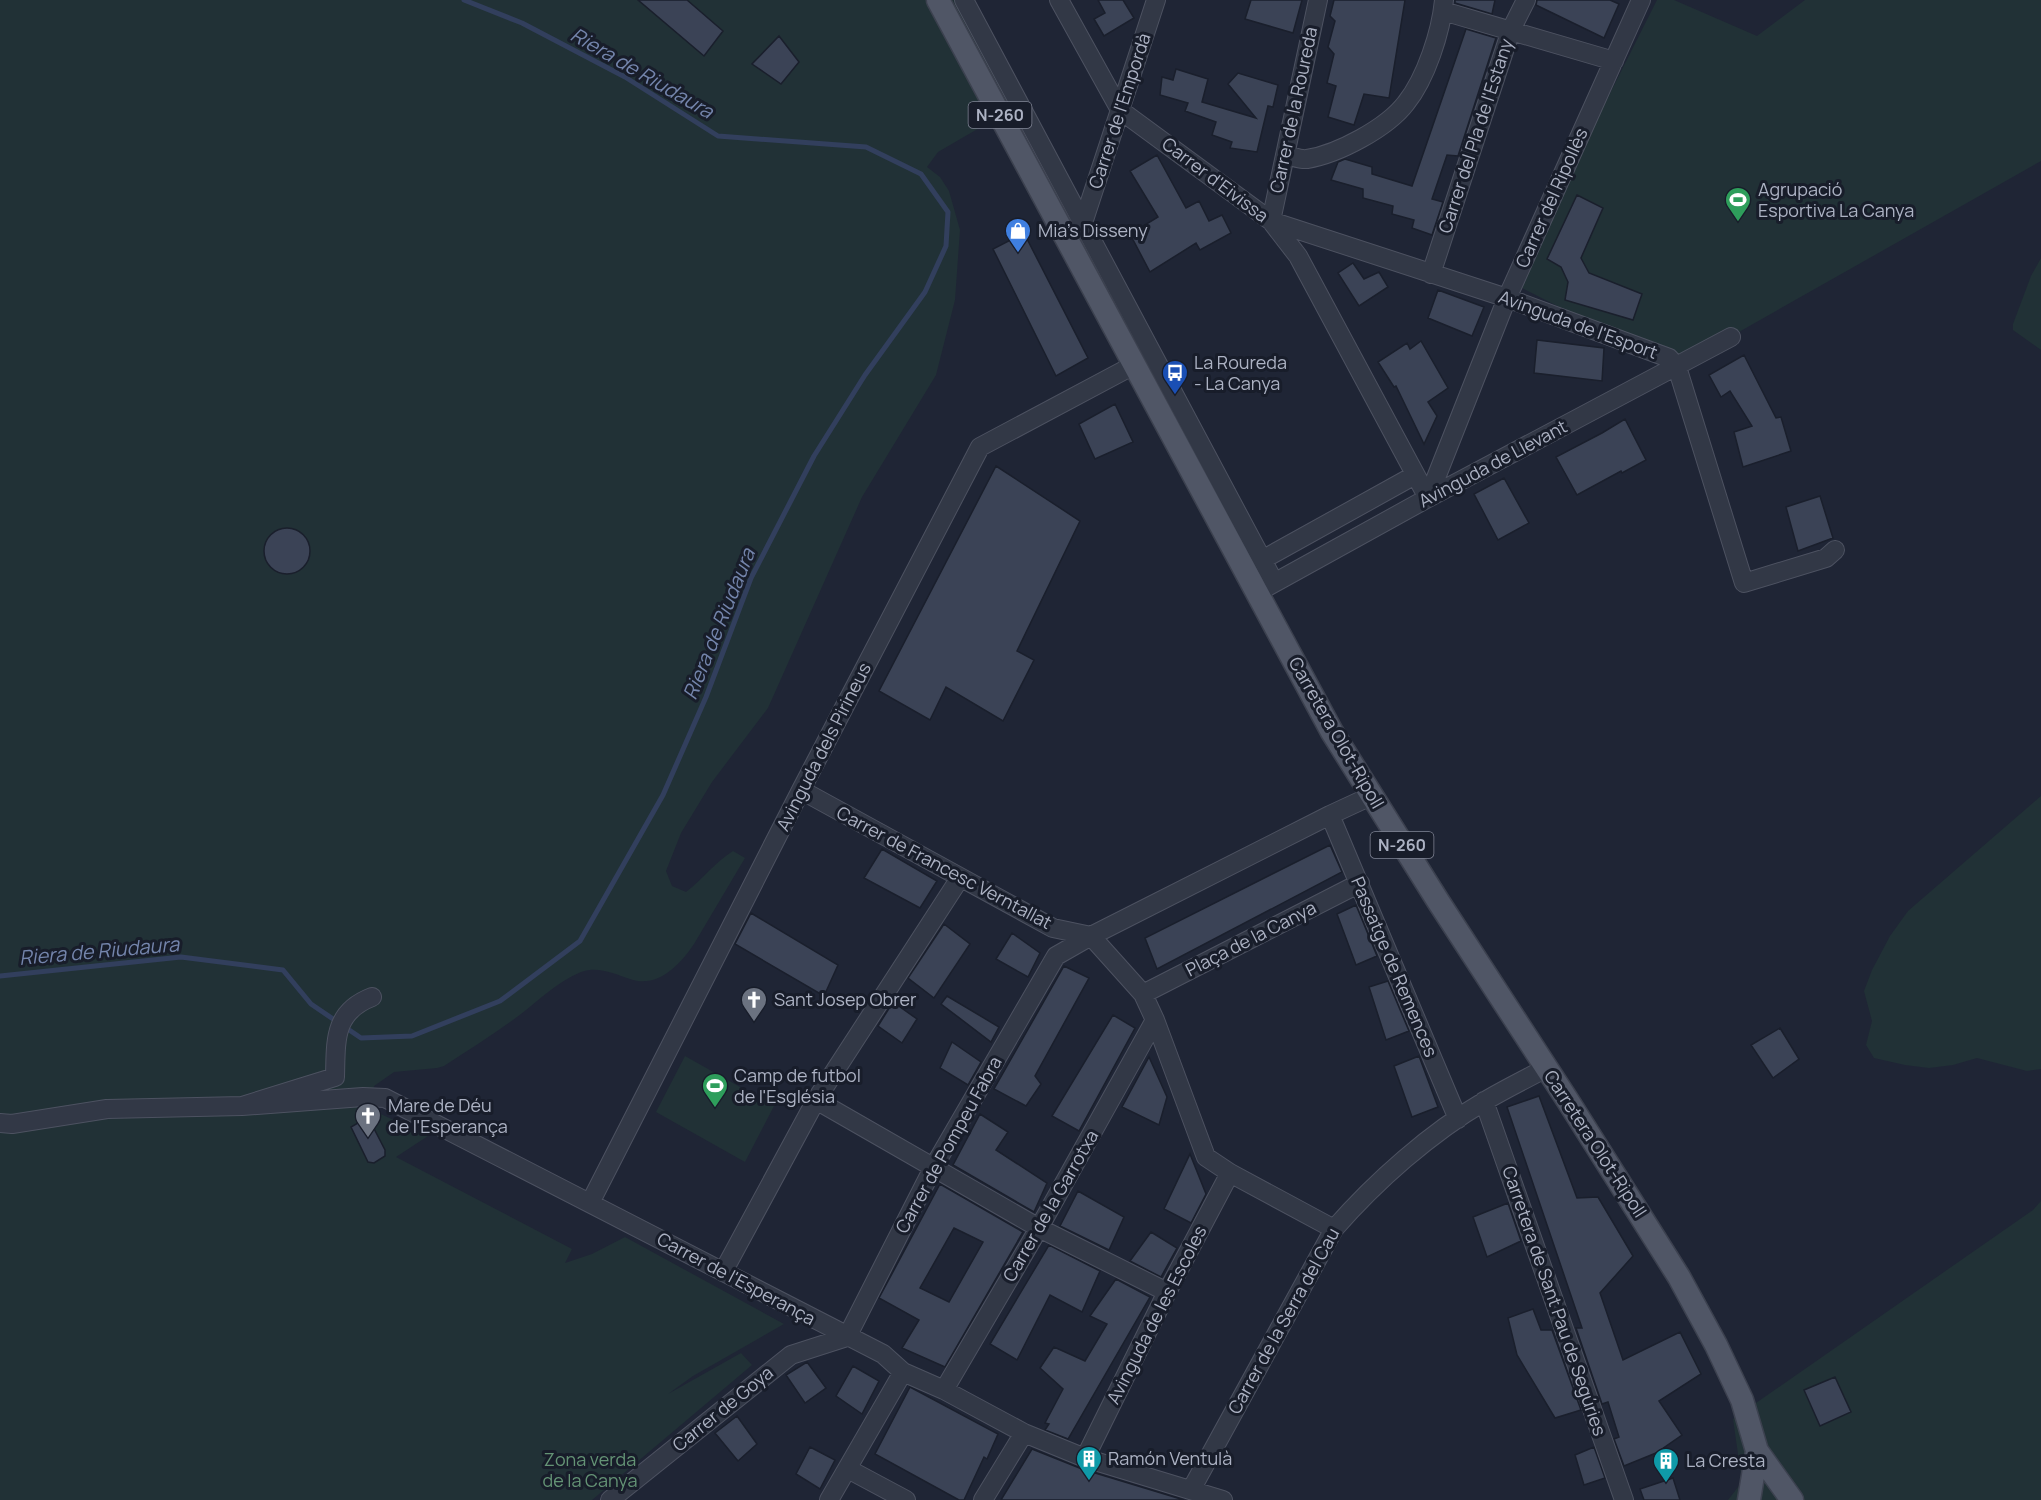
<svg xmlns="http://www.w3.org/2000/svg" width="2041" height="1500" viewBox="0 0 2041 1500" font-family="Manrope,sans-serif">
<style>
.green{fill:#213136}
.lines{fill:none;stroke-linecap:round;stroke-linejoin:round}
.stream{stroke:#323f5d;stroke-width:5}
.building{fill:#3b4356;stroke:#1a1f2c;stroke-width:1.5;fill-rule:evenodd}
.minor-casing{stroke:#4d5261;stroke-width:20}
.major-casing{stroke:#3c414f;stroke-width:25}
.minor{stroke:#323846;stroke-width:18}
.major{stroke:#505666;stroke-width:22}
.labels{text-anchor:middle;stroke-width:6;stroke-linejoin:round;paint-order:stroke}
.shield{fill:#181d2a;stroke:#808595;stroke-width:1.5}
.shield-label{font-size:16px;font-weight:bold;fill:#acb2c3}
.street-label{font-size:18px;fill:#acb2c3;stroke:#181d2a}
.poi-label{font-size:18px;fill:#acb2c3;stroke:#181d2a;text-anchor:start}
.park-label{font-size:18px;fill:#649375;stroke:#181d2a}
.water-label{font-size:20px;font-style:italic;fill:#7485ac;stroke:#181d2a}
</style>
<rect width="100%" height="100%" fill="#1f2535"/>
<path class="green" d="M0 0H955L1012 106 993 120 938 152 927 167 940 177 949 191 960 230 955 300 936 375 862 497 768 708 712 782 681 833 666 871 672 886 686 892C703 879 715 862 733 851L745 858 694 944C680 965 657 989 630 979 614 974 599 966 581 972 558 981 537 1002 517 1017 494 1034 469 1050 444 1066L437 1068 394 1072 374 1086 370 1109 428 1136 396 1157 572 1249 565 1263 592 1254 625 1237 784 1324 693 1376 668 1394 741 1353 752 1365 592 1500H0Z
M1657 0H1674L1757 36 1805 0H2041V161L1677 367 1514 284Z
M2041 258V350L2013 330V324L2031 276Z
M2041 796V1069L2027 1071 1977 1058 1953 1065 1929 1068 1905 1065 1874 1058 1866 1045 1872 1021 1864 991 1872 970 1890 936 1908 911Z
M685 1056 774 1106 745 1162 656 1112Z
M2041 1201V1500H1728L1742 1482 1733 1419 2033 1210Z"/>
<g class="lines">
<path class="stream" d="M0 976 181 957 283 970 311 1004 361 1038 412 1036 500 1001 580 941 663 795 706 697 751 578 814 456 865 375 925 292 946 246 948 212 921 174 866 147 718 136 625 77 522 23 464 0"/>
</g>
<path class="building" d="M638 0H687L723 31 704 56Z
M1098 0H1123L1134 18 1104 36 1094 19 1105 13Z
M1251 0H1302L1293 33 1245 19Z
M1334 0H1405L1389 98 1364 94 1354 125 1328 117 1336 86 1327 83 1334 54 1328 47 1335 21 1330 16Z
M1455 0H1495L1492 14 1455 3Z
M1537 0H1610L1619 4 1604 38 1536 5Z
M1466 29 1496 38 1458 156 1447 155 1432 199 1443 202 1432 235 1412 228 1414 220 1392 214 1393 206 1363 198V189L1331 180 1338 162 1345 159 1372 167V174L1412 186Z
M779 36 799 62 781 84 752 64Z
M1176 69 1208 79 1202 102 1256 118 1228 84 1238 73 1278 85 1273 107 1268 106 1257 152 1230 148 1232 142 1212 135 1216 122 1185 111 1188 103 1160 95 1162 77 1173 80Z
M1157 155 1186 208 1199 201 1209 221 1222 215 1231 233 1200 250 1196 243 1150 272 1130 234 1158 217 1130 171Z
M1577 195 1603 208 1581 258 1589 273 1642 294 1633 320 1565 300 1568 282 1561 267 1547 259Z
M1024 233 1088 358 1056 376 993 249Z
M1353 263 1364 279 1379 272 1388 287 1359 306 1338 273Z
M1438 290 1484 307 1472 336 1428 318Z
M1537 340 1604 348 1602 381 1534 373Z
M1421 341 1448 388 1428 402 1437 416 1424 444 1396 386 1394 387 1378 362 1407 343 1410 349Z
M1744 355 1776 418 1781 417 1791 451 1743 467 1734 432 1752 426 1730 391 1721 397 1709 375Z
M1115 404 1133 442 1095 459 1079 424Z
M1625 419 1646 460 1622 473 1621 471 1577 495 1556 457 1602 433Z
M996 466 1080 521 1017 651 1034 660 1003 721 946 687 930 720 879 691Z
M1504 478 1529 523 1498 540 1474 494Z
M1820 496 1833 538 1798 551 1786 507Z
M264 551a23 23 0 1 1 46 0a23 23 0 1 1-46 0Z
M1330 845 1342 872 1157 969 1145 938Z
M882 849 937 881 920 908 864 878Z
M1356 905 1377 956 1356 965 1337 914Z
M751 913 838 965 824 996 735 944Z
M944 924 970 944 934 998 908 978Z
M1012 933 1040 953 1028 977 996 959Z
M1064 966 1089 978 1035 1076 1041 1084 1026 1106 994 1089Z
M1388 981 1409 1031 1386 1040 1369 987Z
M947 996 999 1027 991 1042 941 1004Z
M893 1002 917 1019 902 1043 878 1026Z
M1113 1015 1135 1028 1079 1131 1052 1116Z
M1780 1028 1799 1059 1773 1078 1751 1045Z
M952 1042 981 1062 968 1085 940 1068Z
M1419 1056 1438 1107 1412 1117 1394 1066Z
M1149 1057 1167 1097 1159 1125 1122 1107Z
M1539 1096 1577 1198 1598 1197 1633 1256 1600 1293 1623 1360 1680 1332 1701 1374 1659 1401 1682 1435 1656 1453 1624 1466 1614 1439 1619 1437 1608 1402 1602 1404 1576 1328H1582L1507 1107Z
M980 1114 1008 1132 996 1150 1047 1183 1034 1212 953 1165Z
M368 1117 385 1150V1156L374 1163 368 1162 351 1127Z
M1190 1154 1206 1194 1191 1223 1164 1209Z
M940 1184 1023 1232 945 1367 902 1348 919 1320 879 1298ZM954 1228 983 1242 949 1302 920 1288Z
M1078 1191 1124 1217 1109 1250 1060 1226Z
M1508 1203 1521 1241 1487 1257 1473 1217Z
M1151 1232 1177 1248 1161 1277 1130 1261Z
M1049 1245 1100 1271 1082 1312 1050 1295 1017 1360 990 1344Z
M1116 1279 1150 1297 1068 1439 1045 1430 1049 1424 1045 1423 1063 1389 1040 1368 1054 1347 1085 1361 1107 1324 1090 1316Z
M1533 1309 1541 1330H1552L1581 1410 1555 1418 1517 1355 1508 1318Z
M807 1362 826 1388 805 1403 786 1375Z
M853 1366 879 1381 862 1414 836 1396Z
M1835 1377 1851 1412 1820 1426 1804 1390Z
M910 1387 998 1434 987 1459 984 1457 964 1500H959L875 1454Z
M737 1416 757 1444 738 1461 715 1433Z
M810 1447 835 1460 820 1489 796 1474Z
M1594 1447 1605 1478 1584 1485 1575 1455Z
M1032 1449 1082 1469 1184 1500H1001Z
M1673 1478 1680 1500H1644L1640 1489Z"/>
<g class="lines">
<defs>
<path id="minor" d="M964 0 1274 582
M1059 0 1120 110 1271 221 1298 256 1428 498
M1318 0 1271 221 1507 298 1669 358 1677 367 1744 583 1826 558 1835 550
M1443 11 1614 61
M1285 155C1292 156 1300 160 1307 159 1338 154 1387 128 1406 103 1426 78 1441 32 1444 0
M1083 223 1156 0
M1431 274 1511 30 1526 0
M1428 498 1507 298 1641 0
M1262 560 1415 475
M1265 588 1428 498 1731 337
M801 790 1053 928 1091 936 1143 994 1155 1020 1206 1157 1230 1173 1334 1229
M1330 815 1458 1119
M1143 994 1360 883
M816 1100 1039 1228 1167 1292
M1484 1101 1624 1500
M242 1106 363 1097 385 1098 883 1354 903 1372 944 1390 1024 1433 1085 1458 1223 1500
M0 1123 12 1124 107 1109 242 1106 335 1077C336 1041 333 1012 372 997
M590 1203 801 790 980 447 1134 365
M723 1272 816 1100 960 878
M847 1337 933 1168 1056 956 1091 936 1330 815 1371 796
M944 1390 1039 1228 1155 1020
M1085 1458 1167 1292 1230 1173
M848 1469 906 1500
M1191 1490 1334 1229C1376 1181 1430 1133 1485 1101 1505 1089 1526 1079 1546 1068
M610 1500 791 1355 847 1337
M829 1500 903 1372
M983 1500 1024 1433"/>
<path id="major" d="M938 0 1332 732 1438 901 1568 1101 1679 1277 1716 1345 1742 1400 1757 1451 1792 1500
M1749 1500 1757 1451"/>
</defs>
<use href="#minor" class="minor-casing"/>
<use href="#major" class="major-casing"/>
<use href="#minor" class="minor"/>
<use href="#major" class="major"/>
</g>
<defs>
<symbol id="stadium-pin" viewBox="-11 -11 22 30"><path d="M0 17L-7.5 6A9.5 9.5 0 1 1 7.5 6Z" fill="#2e9e5b" stroke="#181d2a"/><path d="M0-5a6.5 5 0 1 0 0 10a6.5 5 0 1 0 0-10ZM-3.5-1.8h7v3.6h-7Z" fill="#fff"/></symbol>
<symbol id="shop-pin" viewBox="-11 -11 22 30"><path d="M0 17L-7.5 6A9.5 9.5 0 1 1 7.5 6Z" fill="#3f7fe0" stroke="#181d2a"/><path d="M-5-2.5h2.3a2.7 3.5 0 0 1 5.4 0H5L5.5 6h-11ZM-1.5-2.5h3a1.5 2.3 0 0 0-3 0Z" fill="#fff"/></symbol>
<symbol id="bus-pin" viewBox="-11 -11 22 30"><path d="M0 17L-7.5 6A9.5 9.5 0 1 1 7.5 6Z" fill="#1a4fb4" stroke="#181d2a"/><path d="M-5-6H5V4H4V6H2V4H-2V6H-4V4H-5ZM-3.5-4V0h7V-4ZM-3.5 1.2v1.5H-2V1.2ZM2 1.2v1.5H3.5V1.2Z" fill="#fff"/></symbol>
<symbol id="church-pin" viewBox="-11 -11 22 30"><path d="M0 17L-7.5 6A9.5 9.5 0 1 1 7.5 6Z" fill="#6b7280" stroke="#181d2a"/><path d="M-1.2-6h2.4v3.5h3.3v2.4h-3.3V6h-2.4V-.1h-3.3v-2.4h3.3Z" fill="#fff"/></symbol>
<symbol id="building-pin" viewBox="-11 -11 22 30"><path d="M0 17L-7.5 6A9.5 9.5 0 1 1 7.5 6Z" fill="#0f9aa8" stroke="#181d2a"/><path d="M-4-6H4V6H1V3H-1V6H-4ZM-2.5-4.3h1.7v1.8h-1.7ZM.8-4.3h1.7v1.8H.8ZM-2.5-1h1.7V.8h-1.7ZM.8-1h1.7V.8H.8Z" fill="#fff"/></symbol>
</defs>
<g fill-rule="evenodd">
<use href="#stadium-pin" x="1723" y="185" width="30" height="40"/>
<use href="#shop-pin" x="1003" y="216" width="30" height="40"/>
<use href="#bus-pin" x="1160" y="358" width="30" height="40"/>
<use href="#church-pin" x="739" y="985" width="30" height="40"/>
<use href="#stadium-pin" x="700" y="1071" width="30" height="40"/>
<use href="#church-pin" x="353" y="1101" width="30" height="40"/>
<use href="#building-pin" x="1074" y="1444" width="30" height="40"/>
<use href="#building-pin" x="1651" y="1446" width="30" height="40"/>
</g>
<g class="labels">
<g class="shield">
<rect x="968.5" y="102" width="63" height="26" rx="4.5"/>
<rect x="1370.5" y="832" width="63" height="26" rx="4.5"/>
</g>
<g class="shield-label">
<text x="1000" y="121">N-260</text>
<text x="1402" y="851">N-260</text>
</g>
<g class="street-label">
<text transform="translate(1294 110) rotate(-78)" y="6">Carrer de la Roureda</text>
<text transform="translate(1120 111) rotate(-72)" y="6">Carrer de l'Empordà</text>
<text transform="translate(1476 136) rotate(-72)" y="6">Carrer del Pla de l'Estany</text>
<text transform="translate(1215 180) rotate(37)" y="6">Carrer d'Eivissa</text>
<text transform="translate(1552 198) rotate(-66)" y="6">Carrer del Ripollès</text>
<text transform="translate(1578 325) rotate(20)" y="6">Avinguda de l'Esport</text>
<text transform="translate(1493 464) rotate(-28)" y="6">Avinguda de Llevant</text>
<text transform="translate(1336 733) rotate(60)" y="6">Carretera Olot-Ripoll</text>
<text transform="translate(824 747) rotate(-63)" y="6">Avinguda dels Pirineus</text>
<text transform="translate(944 868) rotate(28)" y="6">Carrer de Francesc Verntallat</text>
<text transform="translate(1251 939) rotate(-27)" y="6">Plaça de la Canya</text>
<text transform="translate(1394 967) rotate(67)" y="6">Passatge de Remences</text>
<text transform="translate(1595 1144) rotate(57)" y="6">Carretera Olot-Ripoll</text>
<text transform="translate(949 1145) rotate(-61)" y="6">Carrer de Pompeu Fabra</text>
<text transform="translate(1051 1206) rotate(-60)" y="6">Carrer de la Garrotxa</text>
<text transform="translate(736 1279) rotate(28)" y="6">Carrer de l'Esperança</text>
<text transform="translate(1554 1301) rotate(71)" y="6">Carretera de Sant Pau de Segúries</text>
<text transform="translate(1157 1315) rotate(-63)" y="6">Avinguda de les Escoles</text>
<text transform="translate(1284 1321) rotate(-61)" y="6">Carrer de la Serra del Cau</text>
<text transform="translate(723 1409) rotate(-39)" y="6">Carrer de Goya</text>
</g>
<g class="poi-label">
<text x="1758" y="196">Agrupació<tspan x="1758" dy="21">Esportiva La Canya</tspan></text>
<text x="1038" y="237">Mia's Disseny</text>
<text x="1194" y="369">La Roureda<tspan x="1194" dy="21">- La Canya</tspan></text>
<text x="774" y="1006">Sant Josep Obrer</text>
<text x="734" y="1082">Camp de futbol<tspan x="734" dy="21">de l'Església</tspan></text>
<text x="388" y="1112">Mare de Déu<tspan x="388" dy="21">de l'Esperança</tspan></text>
<text x="1108" y="1465">Ramón Ventulà</text>
<text x="1686" y="1467">La Cresta</text>
</g>
<g class="park-label">
<text x="590" y="1466">Zona verda<tspan x="590" dy="21">de la Canya</tspan></text>
</g>
<g class="water-label">
<text transform="translate(642 73) rotate(30)" y="7">Riera de Riudaura</text>
<text transform="translate(719 624) rotate(-68)" y="7">Riera de Riudaura</text>
<text transform="translate(99 951) rotate(-5)" y="7">Riera de Riudaura</text>
</g>
</g>
</svg>
